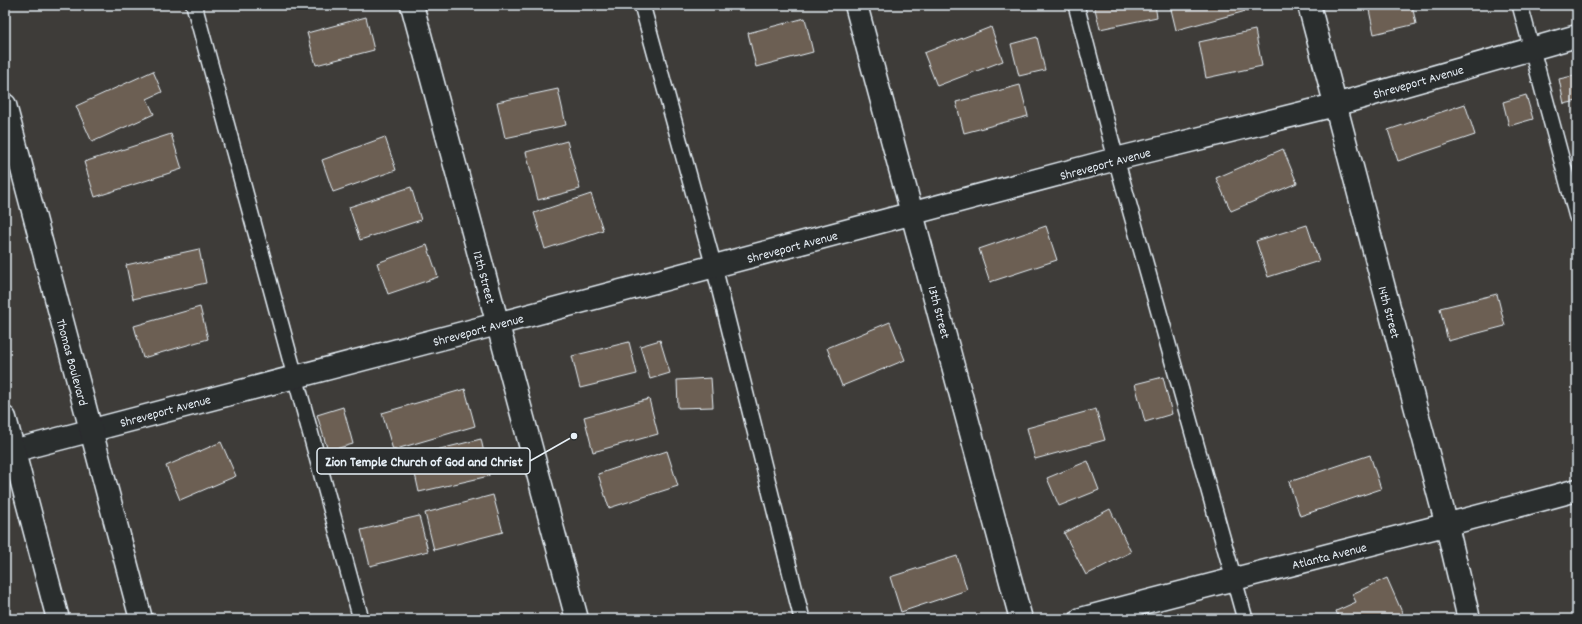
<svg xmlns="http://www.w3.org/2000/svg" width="1582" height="624" viewBox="0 0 1582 624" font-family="Dekko,sans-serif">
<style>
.building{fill:#6c5f52;stroke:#e8f1f8}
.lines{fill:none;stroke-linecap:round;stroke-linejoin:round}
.service-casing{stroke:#e8f1f8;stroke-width:18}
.minor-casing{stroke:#e8f1f8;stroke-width:25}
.secondary-casing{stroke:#e8f1f8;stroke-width:25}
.service{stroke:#2a2d2e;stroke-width:15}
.minor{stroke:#2a2d2e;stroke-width:22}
.secondary{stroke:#2a2d2e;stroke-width:22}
.labels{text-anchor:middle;stroke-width:3;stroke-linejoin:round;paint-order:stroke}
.street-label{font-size:13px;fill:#e8f1f8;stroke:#2a2d2e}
.leader{fill:none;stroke:#e8f1f8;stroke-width:1.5}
.callout-dot{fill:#e8f1f8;stroke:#2a2d2e;stroke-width:1.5}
.callout{fill:#2a2d2e;stroke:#e8f1f8;stroke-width:1.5}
.callout-label{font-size:14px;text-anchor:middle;font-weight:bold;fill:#e8f1f8}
</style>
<rect width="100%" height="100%" fill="#3e3c39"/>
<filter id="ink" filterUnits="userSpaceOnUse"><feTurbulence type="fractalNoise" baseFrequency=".025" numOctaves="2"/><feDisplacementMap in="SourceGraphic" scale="8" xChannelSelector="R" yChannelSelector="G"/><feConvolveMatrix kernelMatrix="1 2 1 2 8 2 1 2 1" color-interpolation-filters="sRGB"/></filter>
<g filter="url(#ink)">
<path class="building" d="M1094 5H1155L1157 17 1100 29Z
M1170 5H1256L1257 8 1176 30Z
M1368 5H1412L1416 24 1374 34Z
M366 17 374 50 316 65 307 33Z
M805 18 813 52 756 67 748 33Z
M991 27 1003 61 937 86 924 53Z
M1255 30 1262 66 1206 78 1199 42Z
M1037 37 1045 70 1019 76 1011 44Z
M153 71 162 92 147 99 154 114 92 142 76 106Z
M1577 75V101L1564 104 1559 79Z
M1020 85 1028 116 964 133 956 102Z
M558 89 566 125 505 138 497 102Z
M1526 95 1533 119 1509 126 1503 102Z
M1465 104 1475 135 1398 161 1388 130Z
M171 134 182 169 95 197 84 162Z
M385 137 396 170 333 192 322 160Z
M567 141 580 189 538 200 526 152Z
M1283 149 1297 183 1231 211 1216 178Z
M411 187 421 220 360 240 349 207Z
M591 194 603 230 545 249 534 213Z
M1307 225 1319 261 1268 277 1256 241Z
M1046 226 1057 260 990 282 979 249Z
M427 245 438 277 388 294 377 263Z
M199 249 206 283 133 299 126 265Z
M1497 294 1505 326 1448 341 1440 308Z
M200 307 208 339 143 358 134 326Z
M890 322 905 360 842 386 827 348Z
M660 340 670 373 650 379 640 346Z
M629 342 637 374 580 388 572 356Z
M1163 377 1172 414 1145 422 1135 384Z
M711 378 713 407 678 408 677 380Z
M465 389 475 426 393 450 382 413Z
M649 399 658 434 593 452 584 417Z
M343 407 353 444 328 451 317 415Z
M1096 409 1105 440 1035 459 1027 428Z
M481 439 489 476 419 492 411 456Z
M221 442 236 476 180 500 166 466Z
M667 451 678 486 609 508 598 474Z
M1370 455 1381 489 1300 516 1289 482Z
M1088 461 1099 490 1059 506 1047 478Z
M493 495 503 532 434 550 425 513Z
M1110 509 1131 552 1086 575 1064 533Z
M419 516 428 551 370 566 361 530Z
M957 556 967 590 901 612 890 577Z
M1387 578 1405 619H1339L1336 611 1356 602 1352 594Z"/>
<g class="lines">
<defs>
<path id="service" d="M194 5 361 619
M642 5 714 267 802 619
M1076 5 1116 159 1245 619
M1520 5 1577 217"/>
<path id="minor" d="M412 5 577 619
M856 5 1021 619
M1309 5 1447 526 1469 619
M5 453 497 324 1116 159 1335 105 1577 36
M1081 619C1246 575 1412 535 1577 490"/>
<path id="secondary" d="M5 105 141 619
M5 418 58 619"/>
</defs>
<use href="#service" class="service-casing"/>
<use href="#minor" class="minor-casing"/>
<use href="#secondary" class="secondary-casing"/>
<use href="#service" class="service"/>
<use href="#minor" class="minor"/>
<use href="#secondary" class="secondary"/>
</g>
</g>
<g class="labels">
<g class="street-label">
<text transform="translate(1418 81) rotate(-16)" y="5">Shreveport Avenue</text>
<text transform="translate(1105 163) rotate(-15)" y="5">Shreveport Avenue</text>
<text transform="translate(792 246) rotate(-15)" y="5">Shreveport Avenue</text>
<text transform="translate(485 277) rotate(75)" y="5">12th Street</text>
<text transform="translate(940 312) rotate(75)" y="5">13th Street</text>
<text transform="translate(1390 312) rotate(75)" y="5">14th Street</text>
<text transform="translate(478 329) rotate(-15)" y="5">Shreveport Avenue</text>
<text transform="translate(73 362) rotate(75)" y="5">Thomas Boulevard</text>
<text transform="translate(165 410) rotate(-15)" y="5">Shreveport Avenue</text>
<text transform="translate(1329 555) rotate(-14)" y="5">Atlanta Avenue</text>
</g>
</g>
<path class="leader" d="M574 436L530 461"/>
<circle class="callout-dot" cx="574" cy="436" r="4"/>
<rect class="callout" x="317" y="448" width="213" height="26" rx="4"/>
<g class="callout-label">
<text x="424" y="466">Zion Temple Church of God and Christ</text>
</g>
<rect width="1582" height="624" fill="none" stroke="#2a2d2e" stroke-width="20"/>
<rect x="10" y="10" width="1562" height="604" fill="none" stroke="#e8f1f8" stroke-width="1.5" filter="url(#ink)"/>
</svg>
